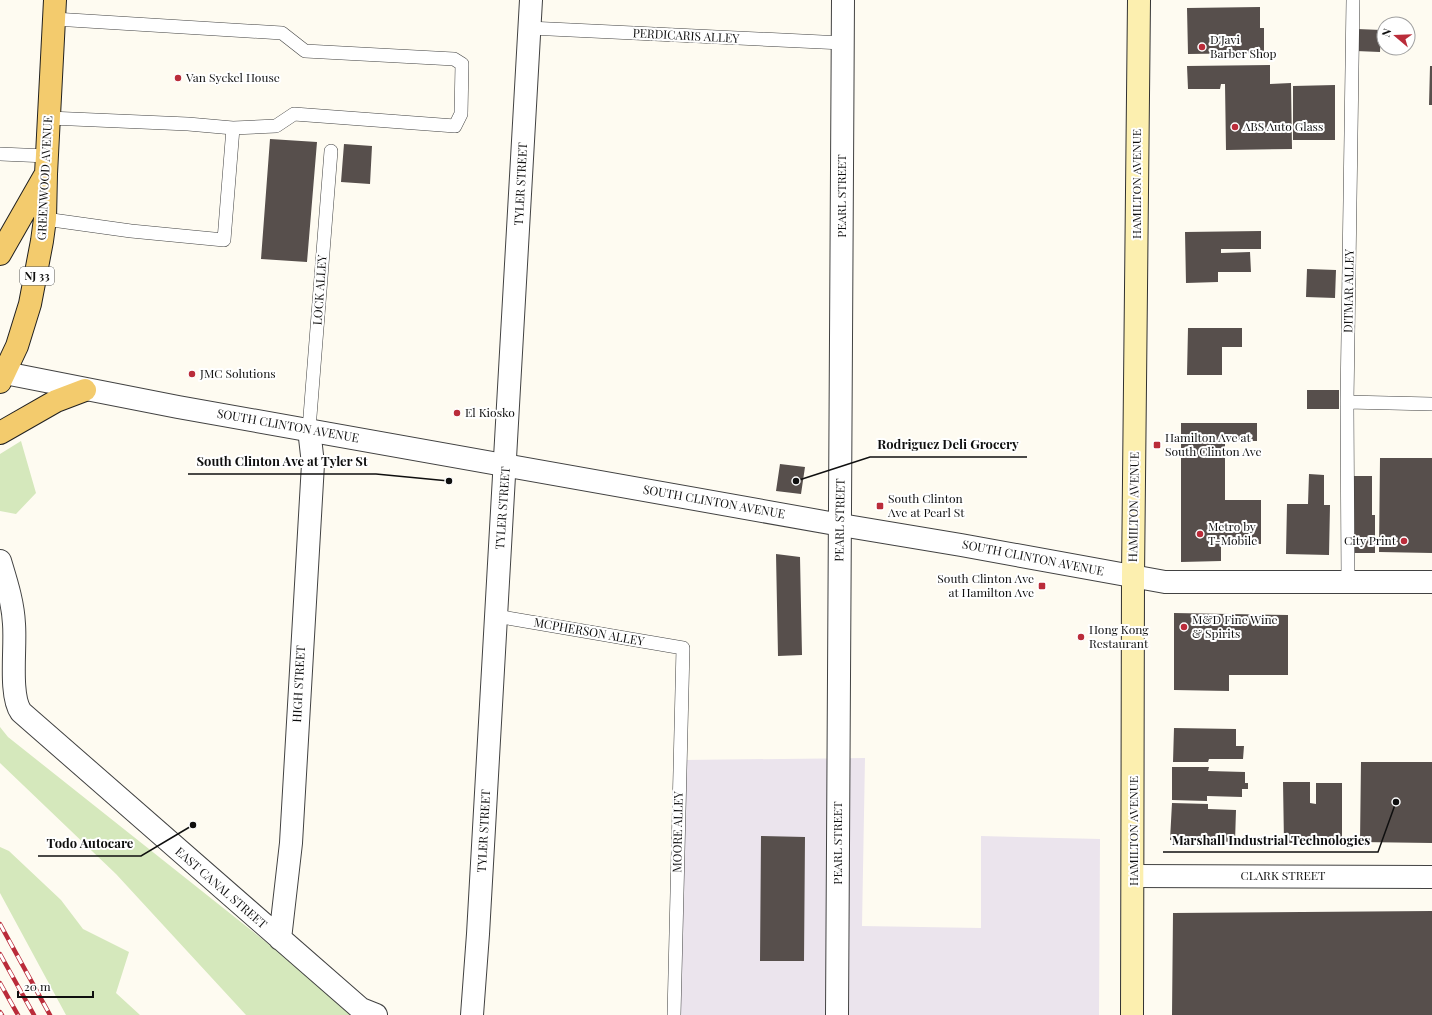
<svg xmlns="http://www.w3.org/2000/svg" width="1432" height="1015" viewBox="0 0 1432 1015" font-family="'Playfair Display',serif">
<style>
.industrial{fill:#ebe4ed}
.green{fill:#d5e8bc}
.building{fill:#574f4c}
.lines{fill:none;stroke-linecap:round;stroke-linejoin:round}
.service-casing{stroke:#424242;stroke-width:14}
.minor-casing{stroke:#424242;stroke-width:24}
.tertiary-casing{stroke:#424242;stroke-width:24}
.secondary-casing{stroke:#313131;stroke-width:24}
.primary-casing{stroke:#202020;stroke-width:24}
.service{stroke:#fff;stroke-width:13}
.minor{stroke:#fff;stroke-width:22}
.tertiary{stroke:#fff;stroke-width:22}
.secondary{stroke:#fcefaf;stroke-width:22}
.primary{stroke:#f3cb6d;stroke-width:22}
.rail-casing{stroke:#ba2c3a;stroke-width:4.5}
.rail{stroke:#fff;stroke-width:3;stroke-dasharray:9;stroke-linecap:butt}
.poi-dot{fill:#ba2c3a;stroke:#fff;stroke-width:1.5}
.labels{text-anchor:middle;stroke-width:4;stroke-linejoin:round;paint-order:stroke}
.shield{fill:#fff;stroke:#575757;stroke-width:1}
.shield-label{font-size:11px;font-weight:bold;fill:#0f0f0f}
.street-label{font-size:12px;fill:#0f0f0f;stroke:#fff}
.poi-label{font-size:12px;fill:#0f0f0f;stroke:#fff;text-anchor:start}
.leader{fill:none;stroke:#0f0f0f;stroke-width:1.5}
.callout-dot{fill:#0f0f0f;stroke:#fff;stroke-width:1.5}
.callout-label{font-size:13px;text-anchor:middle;font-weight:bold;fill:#0f0f0f;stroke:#fff;stroke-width:4;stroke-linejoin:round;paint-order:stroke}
</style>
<rect width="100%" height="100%" fill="#fefbf1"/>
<path class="industrial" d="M865 758 862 926 981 928V836L1100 839 1099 1015H675L684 760Z"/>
<path class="green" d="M21 441 36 493 16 514 0 511V454Z
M0 727 8 737 358 1015H246L116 874 0 763Z
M0 847 9 851 61 900 83 929 129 952 116 993 140 1015H66L0 893Z"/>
<path class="building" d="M1260 7V28H1264V53L1188 54 1187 8Z
M1357 29 1381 30 1380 52 1356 51Z
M1270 65V84L1291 83 1292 149 1226 150 1225 84H1221L1220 89H1188L1187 66Z
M1430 66H1432V105H1429Z
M1335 85V140H1293V86Z
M270 139 317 142 307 262 261 259Z
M344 144 372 146 370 184 341 182Z
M1261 231V249H1221V253L1250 252 1251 272H1218V282L1186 283 1185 232Z
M1307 269 1336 270 1335 298 1306 297Z
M1188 328H1242V347H1222V375H1187Z
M1307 390H1339V409H1307Z
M1181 423H1257V441H1225V500H1261V544H1221V561L1181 562Z
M1380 458H1432V553L1379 552Z
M780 464 805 467 801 494 776 491Z
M1309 474 1324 475V505H1330L1329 555 1286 554 1287 504H1308Z
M1354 476H1372V515H1375V553H1353Z
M776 554 800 557 802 655 778 656Z
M1174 613 1288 615V675H1229V691L1174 690Z
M1174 728 1236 729V746H1244L1243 759H1209L1208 762H1173Z
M1361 762H1432V843L1360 842Z
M1172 767H1209L1208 771 1245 772V783H1248V789H1242V797L1207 796V801L1172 800Z
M1283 782H1310V803L1316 804V783H1342V842L1284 843Z
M1172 803 1208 804V809L1236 810 1235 842 1170 840Z
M761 836 805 837 804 961H760Z
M1432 911V1015H1172L1173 913Z"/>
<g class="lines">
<defs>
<path id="service" d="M529 28 843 43
M49 118 188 124 233 128
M0 154 47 156
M45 219 131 231 224 240 233 128 276 126 294 114 455 126 461 114 462 64 454 59 305 51 282 33 54 19
M1347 402 1432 404
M309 429 331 151
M1348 582 1347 402 1353 0
M496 616 683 648 674 1015"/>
<path id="minor" d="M0 561C6 581 13 602 14 624 16 647 9 695 21 712L361 1009 376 1015
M1134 876 1432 877
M280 939 291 843 313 464 309 429
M472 1015 478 934 531 0
M837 1015 843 0"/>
<path id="tertiary" d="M0 372 178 407 841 525 961 545 1165 582H1432"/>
<path id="secondary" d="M1132 1015 1133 577 1139 0"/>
<path id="primary" d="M0 254 44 177
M0 382 17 346 30 304 42 241 45 219 46 174 55 0
M0 433 56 401 85 390"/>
</defs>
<use href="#service" class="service-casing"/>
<use href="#minor" class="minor-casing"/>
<use href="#tertiary" class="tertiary-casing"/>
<use href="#secondary" class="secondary-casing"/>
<use href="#primary" class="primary-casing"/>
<use href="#service" class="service"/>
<use href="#minor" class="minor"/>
<use href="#tertiary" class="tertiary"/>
<use href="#secondary" class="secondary"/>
<use href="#primary" class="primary"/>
<defs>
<path id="rail" d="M0 924 50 1015
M0 954 34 1015
M0 983 18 1015
M0 1012 2 1015"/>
</defs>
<use href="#rail" class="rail-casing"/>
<use href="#rail" class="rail"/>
</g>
<g class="poi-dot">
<circle cx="1202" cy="47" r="4"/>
<circle cx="178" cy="78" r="4"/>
<circle cx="1235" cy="127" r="4"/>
<circle cx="192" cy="374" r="4"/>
<circle cx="457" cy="413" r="4"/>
<rect x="1153" y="441" width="8" height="8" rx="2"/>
<rect x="876" y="502" width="8" height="8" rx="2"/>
<circle cx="1200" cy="534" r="4"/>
<circle cx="1404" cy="541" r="4"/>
<rect x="1038" y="582" width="8" height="8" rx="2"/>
<circle cx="1184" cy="627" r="4"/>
<circle cx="1081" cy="637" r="4"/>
</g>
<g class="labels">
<rect class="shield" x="20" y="267" width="34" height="18" rx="3"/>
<g class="shield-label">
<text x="37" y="280">NJ 33</text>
</g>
<g class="street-label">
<text transform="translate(686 36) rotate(3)" y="4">PERDICARIS ALLEY</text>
<text transform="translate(45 178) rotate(-87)" y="4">GREENWOOD AVENUE</text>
<text transform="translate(521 184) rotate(-87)" y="4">TYLER STREET</text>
<text transform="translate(1137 184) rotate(-90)" y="4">HAMILTON AVENUE</text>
<text transform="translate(842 196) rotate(-90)" y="4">PEARL STREET</text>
<text transform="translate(320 290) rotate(-86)" y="4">LOCK ALLEY</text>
<text transform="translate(1349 291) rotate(-89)" y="4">DITMAR ALLEY</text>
<text transform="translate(288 426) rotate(10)" y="4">SOUTH CLINTON AVENUE</text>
<text transform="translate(714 502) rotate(10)" y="4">SOUTH CLINTON AVENUE</text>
<text transform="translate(1134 507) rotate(-89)" y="4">HAMILTON AVENUE</text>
<text transform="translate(503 508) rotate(-86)" y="4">TYLER STREET</text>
<text transform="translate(840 520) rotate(-89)" y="4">PEARL STREET</text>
<text transform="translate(1033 558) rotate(11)" y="4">SOUTH CLINTON AVENUE</text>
<text transform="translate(589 632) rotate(10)" y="4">MCPHERSON ALLEY</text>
<text transform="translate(299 684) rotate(-87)" y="4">HIGH STREET</text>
<text transform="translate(484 831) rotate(-87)" y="4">TYLER STREET</text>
<text transform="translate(1134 831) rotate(-90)" y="4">HAMILTON AVENUE</text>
<text transform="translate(678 832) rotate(-89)" y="4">MOORE ALLEY</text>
<text transform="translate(838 843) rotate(-90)" y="4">PEARL STREET</text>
<text x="1283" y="880">CLARK STREET</text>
<text transform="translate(221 888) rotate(41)" y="4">EAST CANAL STREET</text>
</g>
<g class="poi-label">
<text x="1210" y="44">D'Javi<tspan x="1210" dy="14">Barber Shop</tspan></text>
<text x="186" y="82">Van Syckel House</text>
<text x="1243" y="131">ABS Auto Glass</text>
<text x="200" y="378">JMC Solutions</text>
<text x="465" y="417">El Kiosko</text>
<text x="1165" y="442">Hamilton Ave at<tspan x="1165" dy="14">South Clinton Ave</tspan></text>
<text x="888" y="503">South Clinton<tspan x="888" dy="14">Ave at Pearl St</tspan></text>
<text x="1208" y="531">Metro by<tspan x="1208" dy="14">T-Mobile</tspan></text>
<text x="1396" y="545" text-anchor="end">City Print</text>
<text x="1034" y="583" text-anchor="end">South Clinton Ave<tspan x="1034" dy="14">at Hamilton Ave</tspan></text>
<text x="1192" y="624">M&amp;D Fine Wine<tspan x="1192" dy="14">&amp; Spirits</tspan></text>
<text x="1089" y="634">Hong Kong<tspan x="1089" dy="14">Restaurant</tspan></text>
</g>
</g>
<path class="leader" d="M796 481L870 457H1027M449 481L376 474H188M1396 802L1378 852H1163M193 825L141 856H38"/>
<g class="callout-dot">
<circle cx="796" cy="481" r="4"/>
<circle cx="449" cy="481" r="4"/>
<circle cx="1396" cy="802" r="4"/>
<circle cx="193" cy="825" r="4"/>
</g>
<g class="callout-label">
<text x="948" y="449">Rodriguez Deli Grocery</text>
<text x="282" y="466">South Clinton Ave at Tyler St</text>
<text x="1271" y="845">Marshall Industrial Technologies</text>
<text x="90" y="848">Todo Autocare</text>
</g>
<g transform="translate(1396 36) rotate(289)"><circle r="19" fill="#ffffff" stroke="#9f9f9f"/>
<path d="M0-3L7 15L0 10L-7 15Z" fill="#ba2c3a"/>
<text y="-6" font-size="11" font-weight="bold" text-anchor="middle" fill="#0f0f0f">N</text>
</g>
<path d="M18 991v6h75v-6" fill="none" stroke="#0f0f0f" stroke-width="2"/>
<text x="24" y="991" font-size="12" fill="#0f0f0f" stroke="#ffffff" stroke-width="3" paint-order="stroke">20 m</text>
</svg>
